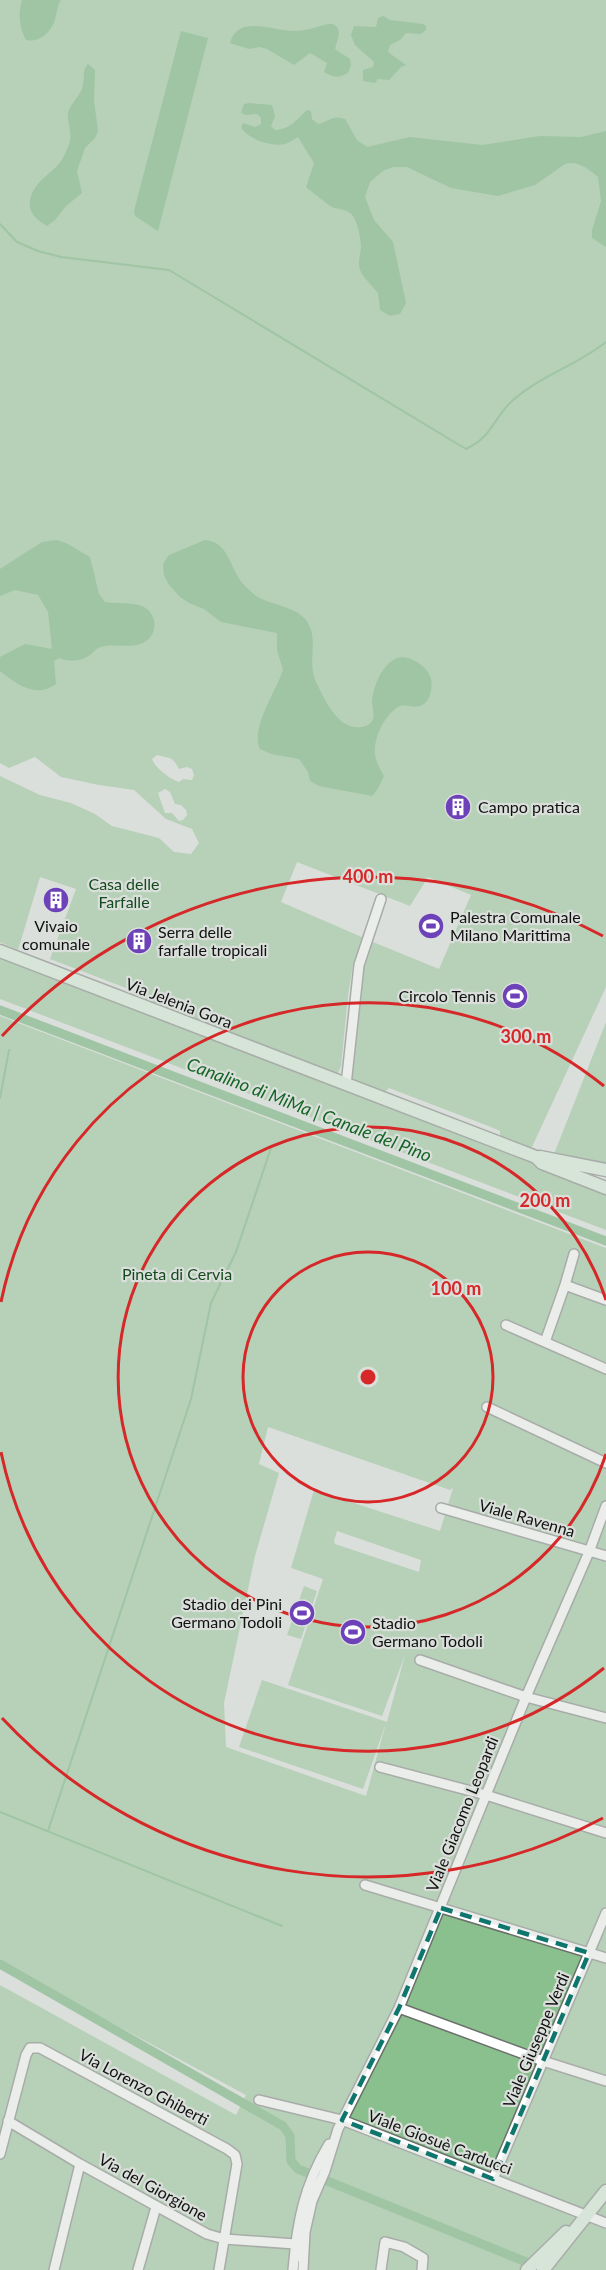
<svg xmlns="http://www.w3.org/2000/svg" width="606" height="2270" viewBox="0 0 606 2270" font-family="Lato,sans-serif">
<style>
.green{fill:#8ac08d;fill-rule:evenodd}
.water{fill:#5aa662}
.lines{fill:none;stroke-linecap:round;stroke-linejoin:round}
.stream{stroke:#5aa662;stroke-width:2}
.canal{stroke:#5aa662;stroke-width:9}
.street-casing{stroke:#6c706c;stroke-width:12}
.secondary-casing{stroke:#6c706c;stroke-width:15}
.street{stroke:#fff;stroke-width:9}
.secondary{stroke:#d3ecd6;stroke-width:12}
.marked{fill:none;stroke:#0f766e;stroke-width:4.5;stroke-dasharray:12 8;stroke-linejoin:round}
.ring{fill:none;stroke:#d62828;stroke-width:3}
.labels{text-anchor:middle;stroke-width:4.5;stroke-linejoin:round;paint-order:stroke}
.poi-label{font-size:16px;fill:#101110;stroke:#dbdfdb;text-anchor:start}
.park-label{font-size:16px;fill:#134a1d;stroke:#dbdfdb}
.street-label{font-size:16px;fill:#101110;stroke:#dbdfdb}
.water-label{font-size:18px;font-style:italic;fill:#156626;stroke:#dbdfdb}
.centre{fill:#d62828;stroke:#dbdfdb;stroke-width:3}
.ring-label{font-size:18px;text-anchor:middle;font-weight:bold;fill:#d62828;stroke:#dbdfdb;stroke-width:4.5;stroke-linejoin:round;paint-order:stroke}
</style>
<rect width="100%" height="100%" fill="#dbdfdb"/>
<path class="green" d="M0 0H606V987L532 1147H524L500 1136V1131L491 1127 389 1088 384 1093 351 1078C358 1034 356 987 371 944L373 942 439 969 471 895 428 877 410 906 297 862 281 902 364 938 353 964 348 996 341 1066 338 1073 334 1075 133 997 134 991 50 959 76 889 40 877 18 950 0 942V776L40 795 71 803 95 814 112 826 159 838 174 852 191 854 199 843 192 829 166 819 134 790 99 785 61 777 35 757 9 768 0 763ZM157 755C171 759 172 756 179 769L187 767 192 769 194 775 192 780 183 779 179 782C170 779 155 768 152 759ZM165 789 170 792 175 804 181 805 186 810 187 815 183 820 179 821 172 813H165L158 793Z
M0 957 606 1192V1230L0 999Z
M0 1016 606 1248V2270H0V1985L236 2115 246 2095 97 2015 0 1959ZM268 1427 450 1490 453 1488 440 1531 314 1490 291 1568 323 1579 288 1685 382 1716 405 1655 387 1722 262 1680 239 1747 363 1789 386 1723 366 1796 226 1747 224 1703 255 1556 279 1473 259 1464ZM337 1531 421 1560 419 1572 335 1544 334 1541Z
M606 1022V1165L554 1154Z
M304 1586 317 1591 301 1639 287 1635Z"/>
<path class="water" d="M22 0H61C57 6 57 13 55 19 52 32 39 43 26 40 19 27 18 14 22 0Z
M383 16 390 20 423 24 426 26V30L421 34 406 33 400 40 390 45 388 52 406 65 401 67 389 80 378 79 375 83 363 81V70L373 67 374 62 355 45 351 35 354 26 376 27 378 18Z
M328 24H333L338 28 339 34 335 49 350 59 351 65 348 73C338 78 334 78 324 72L327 63 310 53 294 65 267 49 260 47 249 49 230 43C238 13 275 32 295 31 305 31 317 27 328 24Z
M181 31 208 38 158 231 135 216 134 211Z
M88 64 95 70 94 100 98 131 95 138 85 148 77 171 82 193 66 206 55 220 47 226C38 221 28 213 30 201 32 185 47 176 57 166 63 160 68 148 70 141 72 131 67 122 68 113 70 103 81 96 83 85 85 77 82 69 88 64Z
M249 103 272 105 275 116 271 126 275 130C291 129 296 120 307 110L311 111 312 119 318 124C328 122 333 114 345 119L357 140 367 147 410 137 482 145 540 136 581 137 606 131V247L592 238V230L601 201 598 177C589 169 577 160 565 164L535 185 498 196 451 188 407 167H393L383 171 370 182 365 197 374 220 393 242 406 303 400 314 390 316 380 310 378 293C373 286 365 280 361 272 357 264 360 256 361 248 361 240 358 223 353 216 347 208 339 210 332 207 330 206 308 189 306 187L314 163 298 137C295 139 289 143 285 144 272 147 247 139 241 127L243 123 255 127 261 124V118L257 114 246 115 241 113 244 104Z
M57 540 68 544 90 557 99 594 105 602C117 604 131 602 142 606 158 613 159 635 143 643 130 649 114 643 101 647 96 648 94 652 90 655 81 662 69 662 59 658L54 661 56 684C36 699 16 684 0 671V657L25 644 52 649 48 612 38 595 15 590 0 596V569L42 542Z
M205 540C231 542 229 572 247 588 251 591 254 595 258 597 273 606 301 607 309 625 318 643 307 663 316 682 325 700 338 731 362 727 367 726 371 724 373 719 375 714 372 708 372 702 373 683 389 647 413 660 420 663 429 670 431 679 433 688 430 703 420 706 412 708 405 703 398 707 384 716 373 739 375 755 376 762 380 769 384 776L377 790 372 796 319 786 310 781 308 772 299 759 271 754 260 749C250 729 276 691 283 670L277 650V633L221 622 204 609 189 603 180 597 170 586 164 576 163 564 169 555Z"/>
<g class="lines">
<path class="stream" d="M0 224 17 242 38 251 61 257 169 270 466 449C492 437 493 419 511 402 539 376 576 366 606 342
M0 1098 9 1050
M0 1812 282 1926
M48 1831 191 1399 211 1303 236 1252 271 1148"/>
<path class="canal" d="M0 1010 606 1241
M0 1964 283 2126 290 2136 291 2161 298 2169 536 2266"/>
<defs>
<path id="street" d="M346 1085 359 965 381 899
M565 1285 574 1254
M506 1325 606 1369
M545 1342 565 1285 606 1300
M487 1407 606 1463
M441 1508 606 1556
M420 1660 526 1697 606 1718
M380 1767 486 1795 606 1833
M365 1885 606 1958
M399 2008 543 2061 606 2081
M259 2100 342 2120 606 2223
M8 2121 80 2164 207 2234 224 2239 295 2244 301 2251V2257
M0 2154 26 2055 30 2048H40L227 2149 235 2155 237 2164 219 2270
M493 2179 606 1913
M54 2270 80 2164
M138 2270 156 2207
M293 2270C297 2223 304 2185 329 2144
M303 2270 305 2232 312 2201 325 2171 338 2129 399 2008 526 1697 589 1552 606 1506
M381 2270 385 2242 404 2247 423 2258 422 2270"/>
<path id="secondary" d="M0 951 536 1157 542 1163 606 1188
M540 1157 606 1170
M527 2270 566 2232
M543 2270 606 2191"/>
</defs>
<use href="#street" class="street-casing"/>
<use href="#secondary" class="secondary-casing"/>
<use href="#street" class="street"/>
<use href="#secondary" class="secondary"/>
</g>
<path d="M0 0H606V2270H0ZM441 1908 589 1953 493 2179 342 2120 399 2008Z" fill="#dbdfdb" fill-opacity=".55" fill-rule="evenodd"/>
<path class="marked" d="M441 1908 589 1953 493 2179 342 2120 399 2008Z"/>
<g class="ring">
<circle cx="368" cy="1377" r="125"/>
<path d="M606 1454A250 250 0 1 1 606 1300"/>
<path d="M604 1668A375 375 0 0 1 1 1452M1 1302A375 375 0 0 1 604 1086"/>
<path d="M603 1818A500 500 0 0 1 2 1718M2 1036A500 500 0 0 1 603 936"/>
</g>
<defs>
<symbol id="building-disc" viewBox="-11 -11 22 22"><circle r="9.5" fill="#6d41b8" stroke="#dbdfdb"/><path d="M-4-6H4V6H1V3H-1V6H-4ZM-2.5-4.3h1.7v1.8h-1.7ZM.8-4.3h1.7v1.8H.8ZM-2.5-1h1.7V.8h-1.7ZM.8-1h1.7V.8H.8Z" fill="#fff"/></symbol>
<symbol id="stadium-disc" viewBox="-11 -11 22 22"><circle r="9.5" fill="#6d41b8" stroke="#dbdfdb"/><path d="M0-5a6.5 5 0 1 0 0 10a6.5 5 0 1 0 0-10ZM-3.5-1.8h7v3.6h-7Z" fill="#fff"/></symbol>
</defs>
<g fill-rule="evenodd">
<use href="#building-disc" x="443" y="792" width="30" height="30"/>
<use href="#building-disc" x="41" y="885" width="30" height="30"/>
<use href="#stadium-disc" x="416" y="911" width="30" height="30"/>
<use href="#building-disc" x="124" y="926" width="30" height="30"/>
<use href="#stadium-disc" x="500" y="981" width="30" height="30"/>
<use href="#stadium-disc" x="287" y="1598" width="30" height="30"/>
<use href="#stadium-disc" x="338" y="1617" width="30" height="30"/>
</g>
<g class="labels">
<g class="poi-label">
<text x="478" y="813">Campo pratica</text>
<text x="450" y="923">Palestra Comunale<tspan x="450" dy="18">Milano Marittima</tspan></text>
<text x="56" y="932" text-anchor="middle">Vivaio<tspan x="56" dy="18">comunale</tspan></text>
<text x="158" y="938">Serra delle<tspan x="158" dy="18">farfalle tropicali</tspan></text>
<text x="496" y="1002" text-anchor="end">Circolo Tennis</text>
<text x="282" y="1610" text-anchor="end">Stadio dei Pini<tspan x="282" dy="18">Germano Todoli</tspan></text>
<text x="372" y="1629">Stadio<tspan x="372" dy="18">Germano Todoli</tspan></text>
</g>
<g class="park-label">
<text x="124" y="890">Casa delle<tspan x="124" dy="18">Farfalle</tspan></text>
<text x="177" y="1280">Pineta di Cervia</text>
</g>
<g class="street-label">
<text transform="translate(179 1003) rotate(21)" y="6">Via Jelenia Gora</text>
<text transform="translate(527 1518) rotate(16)" y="6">Viale Ravenna</text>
<text transform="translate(462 1814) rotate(-68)" y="6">Viale Giacomo Leopardi</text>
<text transform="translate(536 2040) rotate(-67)" y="6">Viale Giuseppe Verdi</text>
<text transform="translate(144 2087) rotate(28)" y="6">Via Lorenzo Ghiberti</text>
<text transform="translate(440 2142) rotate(21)" y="6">Viale Giosuè Carducci</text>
<text transform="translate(153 2187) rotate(29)" y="6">Via del Giorgione</text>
</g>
<g class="water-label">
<text transform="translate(309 1110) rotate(21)" y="6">Canalino di MiMa | Canale del Pino</text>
</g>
</g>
<circle cx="368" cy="1377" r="9" class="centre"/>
<g class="ring-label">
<text x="368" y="883">400 m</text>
<text x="526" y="1043">300 m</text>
<text x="545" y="1207">200 m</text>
<text x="456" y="1295">100 m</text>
</g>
</svg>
